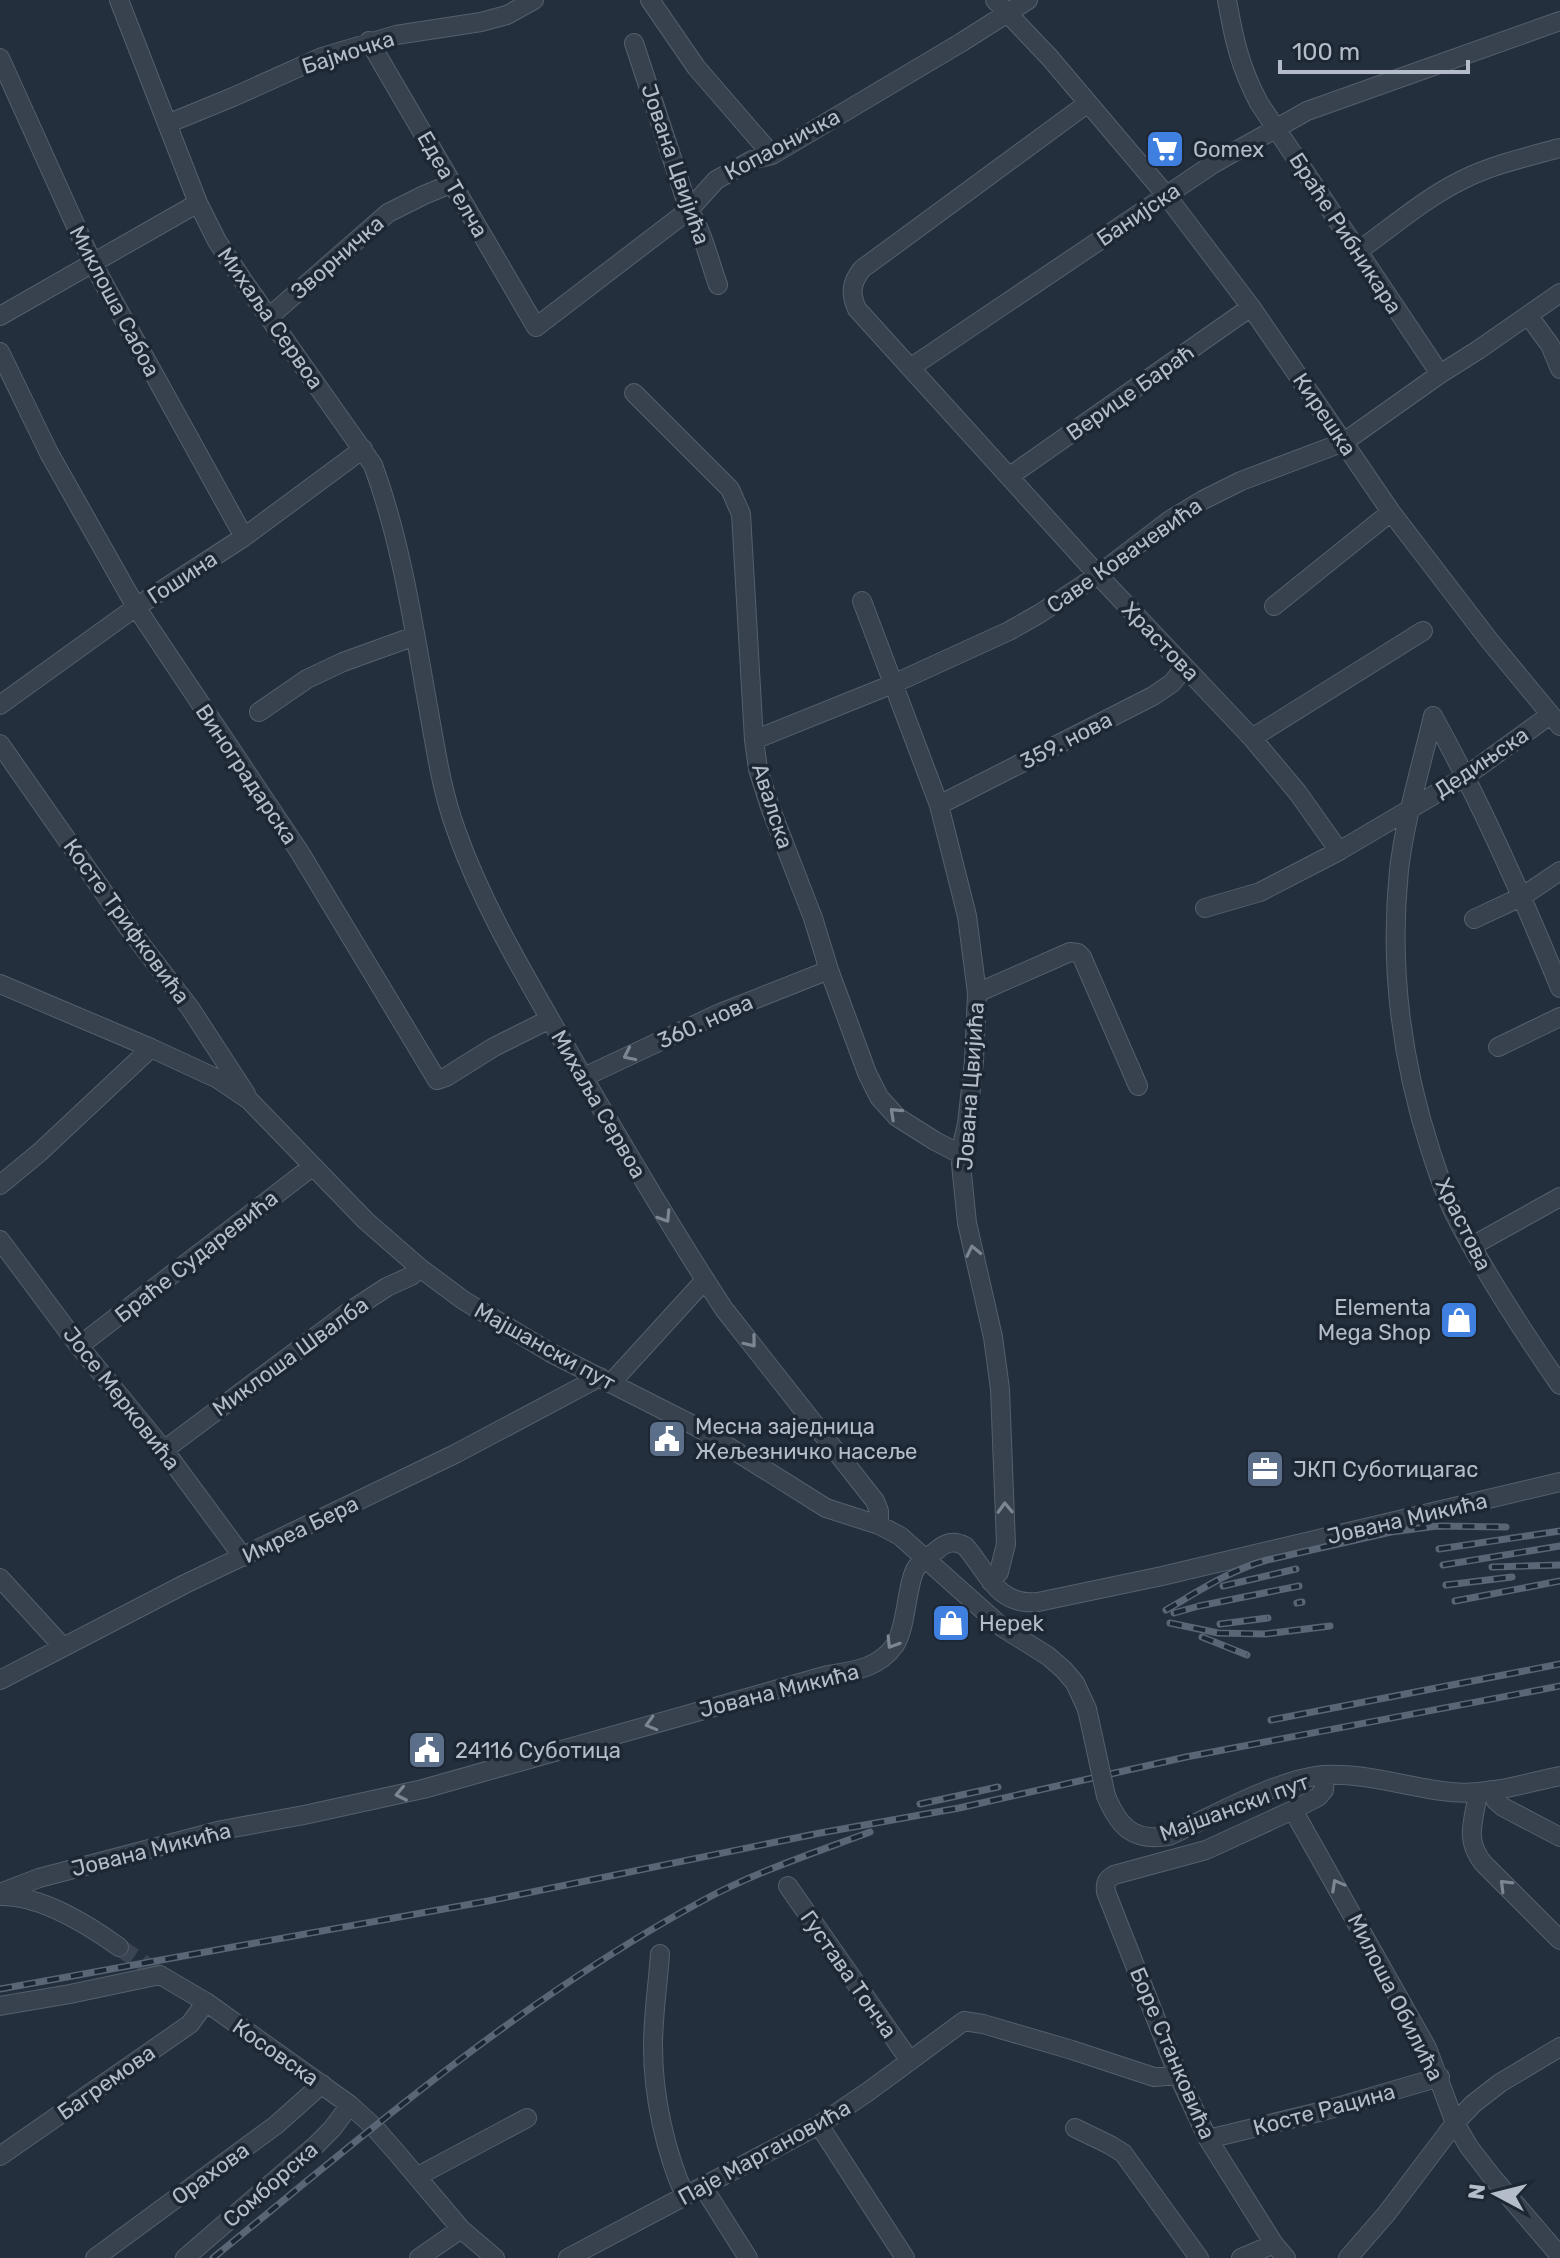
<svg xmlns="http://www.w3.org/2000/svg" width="1560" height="2258" viewBox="0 0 1560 2258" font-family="Rubik,sans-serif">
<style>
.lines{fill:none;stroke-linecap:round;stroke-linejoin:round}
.minor-tunnel{stroke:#3a4453;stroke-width:18;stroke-dasharray:18 9;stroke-linecap:butt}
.minor-casing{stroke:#565f6c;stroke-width:20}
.minor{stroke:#38414e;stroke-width:18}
.rail-casing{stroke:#5a6575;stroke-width:7}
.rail{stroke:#1d2633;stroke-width:4;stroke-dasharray:12;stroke-linecap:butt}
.minor-bridge-casing{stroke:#565f6c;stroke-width:20;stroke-linecap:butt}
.minor-bridge{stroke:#38414e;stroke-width:18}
.oneway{stroke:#7c8592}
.labels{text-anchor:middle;stroke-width:7;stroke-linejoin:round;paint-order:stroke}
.street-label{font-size:22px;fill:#b4bcc9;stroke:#1d2633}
.poi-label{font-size:22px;fill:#b4bcc9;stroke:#1d2633;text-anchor:start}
</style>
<rect width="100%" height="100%" fill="#242f3e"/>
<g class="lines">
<path class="minor-tunnel" d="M119 1947 160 1975"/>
<defs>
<path id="minor" d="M119 0 198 203 217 241 244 282 373 465C402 544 414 629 429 712 436 751 442 792 456 830 482 904 523 972 562 1040 614 1131 667 1222 724 1309L875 1501 879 1511V1525
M650 0 696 67 772 155
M995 0 1050 58 1166 195 1251 307 1391 512 1489 640 1560 726
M1227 0C1234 40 1240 67 1259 103L1440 374
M369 41 536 327 689 210 716 180 752 160 772 155 962 42 1028 0
M634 43 689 210C703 232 709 260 718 285
M0 58 93 264 244 537
M1088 103 862 269C851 283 850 293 857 309L1098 575 1252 738 1298 793 1339 851
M167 124 233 97 322 57 396 35 481 22 507 15 534 0
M1358 251C1391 228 1424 199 1460 181 1491 165 1526 157 1560 148
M1528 315 1550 345 1560 369
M0 316 198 203
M269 317 388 213 424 195 453 183
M0 352 49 453 136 607 299 851 437 1080 446 1077 494 1047 550 1019
M910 368 1213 164 1307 111 1560 21
M634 393 730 489 741 514 754 740 758 769 770 807 813 918 829 970 867 1073 879 1097 897 1117 935 1141 960 1154
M1010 476 1251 307
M862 601 939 805 967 916 977 993 974 1061 967 1124 960 1154 967 1223 993 1337 1000 1389 1006 1544 999 1572 991 1582
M1274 606 1391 512
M0 705 136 607 244 537 363 449
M259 712 307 679 343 662 415 636
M1433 716C1421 767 1405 819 1399 870 1389 967 1401 1060 1431 1152 1438 1173 1445 1195 1455 1215 1485 1274 1522 1330 1560 1385
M1433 716C1482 804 1522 895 1560 988
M1252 738 1423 631
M754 740 893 684 1009 631 1039 614 1098 575 1170 520 1203 500 1241 481 1344 442 1440 374 1478 350 1560 293
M0 744 130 930 190 1008 246 1094
M939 805 1153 696 1172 683 1185 667
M1205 908 1260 892 1339 851 1466 776 1550 715
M1474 919 1523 896 1560 871
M0 984 151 1048 218 1079 249 1100 366 1221 420 1268 463 1300 551 1353 697 1427 826 1508 879 1525 900 1536 1003 1628 1048 1656 1064 1670 1075 1683 1087 1709
M977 993 1070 952 1078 953 1082 957 1138 1086
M1498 1047 1560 1017
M584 1077 720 1013 829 970
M0 1185 40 1152 151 1048
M0 1240 79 1346 164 1450 243 1557
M1472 1246 1560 1197
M79 1346 313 1166
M611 1383 705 1280
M164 1450 350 1311 387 1287 411 1276 420 1268
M0 1578 63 1647
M0 1680 185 1584 455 1454 600 1377
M1491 1790 1496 1801 1503 1807 1560 1837
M1478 1793C1474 1821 1464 1839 1483 1863L1560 1940
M1106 1796C1119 1827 1133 1842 1169 1836 1213 1816 1275 1780 1323 1775 1365 1772 1409 1788 1451 1792 1487 1796 1525 1783 1560 1776
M1293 1810 1427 2048 1455 2123 1469 2147 1493 2178 1560 2256
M788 1886 910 2061
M0 1893 39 1878 222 1830 304 1815 423 1789 828 1675C853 1671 878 1669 895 1645 906 1628 906 1592 914 1572 918 1562 929 1557 937 1550 946 1542 954 1540 965 1546 988 1572 996 1606 1038 1602L1162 1576 1560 1482
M0 1896C41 1895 87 1924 119 1947
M660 1954C658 1984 653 2015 653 2046 653 2096 665 2151 685 2196
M0 2006 70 1994 160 1975 206 2002 350 2105 374 2127 396 2152 461 2229 495 2258
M819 2125 905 2258
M1075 2128 1110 2145 1123 2153 1199 2258
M1208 2139 1323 2111 1440 2077
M0 2156 190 2024 206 2002
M418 2176 527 2118
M703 2187 748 2258
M95 2258 276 2125 322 2084
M185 2258 316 2145 332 2129 350 2105
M419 2258 461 2229
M568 2258 819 2125 869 2091 964 2021 983 2024 1072 2050 1154 2077 1178 2075
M1241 2258 1274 2244
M1286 2258 1274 2244 1208 2139 1178 2075 1106 1892C1105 1883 1106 1880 1114 1875L1206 1850 1293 1810 1318 1797 1324 1790 1325 1775
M1348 2258 1387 2213 1455 2123 1473 2104 1500 2083 1560 2047"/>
</defs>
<use href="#minor" class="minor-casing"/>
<use href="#minor" class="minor"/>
<defs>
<path id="rail" d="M1439 1549 1560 1531
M1443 1565 1560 1546
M1492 1567 1560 1565
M1446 1585 1512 1577
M1223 1586 1296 1569
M1455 1601 1560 1581
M1297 1603 1302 1602
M1166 1610C1199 1591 1230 1570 1267 1560L1391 1532 1437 1526 1506 1527
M1174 1613 1199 1606 1299 1586
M1170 1623 1218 1633 1265 1634 1330 1626
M1220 1624 1268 1618
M1202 1637 1247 1655
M1271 1720 1560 1664
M920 1804 998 1787
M0 1989 488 1901 820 1833 959 1808 1186 1757 1560 1686
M213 2258C369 2131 524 1997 702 1901 755 1872 814 1853 870 1832"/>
</defs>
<use href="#rail" class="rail-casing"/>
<use href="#rail" class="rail"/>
<defs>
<path id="minor-bridge" d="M1087 1709 1106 1796"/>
</defs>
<use href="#minor-bridge" class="minor-bridge-casing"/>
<use href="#minor-bridge" class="minor-bridge"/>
</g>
<defs><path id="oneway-chevron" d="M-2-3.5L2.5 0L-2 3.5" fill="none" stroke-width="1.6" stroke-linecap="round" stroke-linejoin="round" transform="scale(2)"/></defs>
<g class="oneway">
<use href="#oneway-chevron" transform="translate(629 1055) rotate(154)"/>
<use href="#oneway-chevron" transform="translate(895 1113) rotate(-137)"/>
<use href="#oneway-chevron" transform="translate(665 1217) rotate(58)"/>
<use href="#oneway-chevron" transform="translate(973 1251) rotate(-102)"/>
<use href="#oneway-chevron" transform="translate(751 1342) rotate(51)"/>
<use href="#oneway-chevron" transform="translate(1005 1508) rotate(-92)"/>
<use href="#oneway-chevron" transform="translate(892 1643) rotate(122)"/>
<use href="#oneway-chevron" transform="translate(651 1724) rotate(164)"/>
<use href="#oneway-chevron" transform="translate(401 1794) rotate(168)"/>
<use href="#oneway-chevron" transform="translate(1337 1885) rotate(-119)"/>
<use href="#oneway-chevron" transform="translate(1505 1885) rotate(-135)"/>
</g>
<defs>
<symbol id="supermarket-square" viewBox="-11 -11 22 22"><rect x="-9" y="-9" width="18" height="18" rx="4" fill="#3f7fe0" stroke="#1d2633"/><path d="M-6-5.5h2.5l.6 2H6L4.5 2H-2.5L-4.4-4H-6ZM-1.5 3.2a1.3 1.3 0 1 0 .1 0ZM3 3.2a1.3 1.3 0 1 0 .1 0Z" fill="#fff"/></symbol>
<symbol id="shop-square" viewBox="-11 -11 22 22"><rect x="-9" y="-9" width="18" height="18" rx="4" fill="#3f7fe0" stroke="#1d2633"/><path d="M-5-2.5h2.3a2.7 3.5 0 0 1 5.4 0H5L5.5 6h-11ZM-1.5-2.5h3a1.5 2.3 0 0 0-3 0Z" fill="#fff"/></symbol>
<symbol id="civic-square" viewBox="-11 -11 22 22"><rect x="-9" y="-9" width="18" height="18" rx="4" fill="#5c6f8a" stroke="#1d2633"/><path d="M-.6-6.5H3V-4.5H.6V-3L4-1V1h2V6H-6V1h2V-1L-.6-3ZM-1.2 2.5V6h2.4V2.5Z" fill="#fff"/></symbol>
<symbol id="office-square" viewBox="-11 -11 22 22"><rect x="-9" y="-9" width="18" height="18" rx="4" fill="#5c6f8a" stroke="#1d2633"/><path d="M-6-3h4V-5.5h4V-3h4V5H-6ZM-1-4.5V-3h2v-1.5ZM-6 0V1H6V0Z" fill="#fff"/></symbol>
</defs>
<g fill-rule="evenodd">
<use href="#supermarket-square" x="1143" y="127" width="44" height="44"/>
<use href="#shop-square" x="1437" y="1298" width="44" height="44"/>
<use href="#civic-square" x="645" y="1417" width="44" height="44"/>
<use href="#office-square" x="1243" y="1447" width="44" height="44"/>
<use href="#shop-square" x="929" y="1601" width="44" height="44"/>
<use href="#civic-square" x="405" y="1728" width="44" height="44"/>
</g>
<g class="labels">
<g class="street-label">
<text transform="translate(348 52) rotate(-18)" y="8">Бајмочка</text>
<text transform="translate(782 144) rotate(-28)" y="8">Копаоничка</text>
<text transform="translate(676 164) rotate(71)" y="8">Јована Цвијића</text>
<text transform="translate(453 184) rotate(60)" y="8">Едеа Телча</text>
<text transform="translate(1138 214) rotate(-34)" y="8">Банијска</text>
<text transform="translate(1346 233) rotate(57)" y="8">Браће Рибникара</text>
<text transform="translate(337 257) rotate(-41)" y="8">Зворничка</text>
<text transform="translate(115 301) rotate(62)" y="8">Миклоша Сабоа</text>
<text transform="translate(271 318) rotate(55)" y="8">Михаља Сервоа</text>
<text transform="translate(1130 392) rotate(-35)" y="8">Верице Бараћ</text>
<text transform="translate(1325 414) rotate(56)" y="8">Кирешка</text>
<text transform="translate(1124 555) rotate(-35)" y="8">Саве Ковачевића</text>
<text transform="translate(182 577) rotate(-33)" y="8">Гошина</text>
<text transform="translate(1161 641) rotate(46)" y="8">Храстова</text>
<text transform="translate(1066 740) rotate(-27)" y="8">359. нова</text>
<text transform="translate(1481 762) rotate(-34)" y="8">Дедињска</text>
<text transform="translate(247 774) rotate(56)" y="8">Виноградарска</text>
<text transform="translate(773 806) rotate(72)" y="8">Авалска</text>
<text transform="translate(127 921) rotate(54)" y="8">Косте Трифковића</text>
<text transform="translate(705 1021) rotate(-24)" y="8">360. нова</text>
<text transform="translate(970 1086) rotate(-86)" y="8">Јована Цвијића</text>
<text transform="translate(599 1104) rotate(60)" y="8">Михаља Сервоа</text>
<text transform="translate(1464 1224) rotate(64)" y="8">Храстова</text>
<text transform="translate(196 1256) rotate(-38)" y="8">Браће Сударевића</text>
<text transform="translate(545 1346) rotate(29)" y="8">Мајшански пут</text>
<text transform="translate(290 1356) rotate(-36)" y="8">Миклоша Швалба</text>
<text transform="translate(122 1398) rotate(52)" y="8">Јосе Мерковића</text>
<text transform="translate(1407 1518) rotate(-13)" y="8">Јована Микића</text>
<text transform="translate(300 1529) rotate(-26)" y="8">Имреа Бера</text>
<text transform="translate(779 1690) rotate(-14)" y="8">Јована Микића</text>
<text transform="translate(1234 1807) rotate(-20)" y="8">Мајшански пут</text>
<text transform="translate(151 1849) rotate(-14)" y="8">Јована Микића</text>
<text transform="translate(849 1974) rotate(55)" y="8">Густава Тонча</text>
<text transform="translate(1396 1997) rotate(63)" y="8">Милоша Обилића</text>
<text transform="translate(276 2052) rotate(35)" y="8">Косовска</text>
<text transform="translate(1173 2053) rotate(67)" y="8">Боре Станковића</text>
<text transform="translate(106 2082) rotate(-35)" y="8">Багремова</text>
<text transform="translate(1324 2109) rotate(-15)" y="8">Косте Рацина</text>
<text transform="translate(764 2152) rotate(-29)" y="8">Паје Маргановића</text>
<text transform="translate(210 2173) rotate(-36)" y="8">Орахова</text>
<text transform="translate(270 2184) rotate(-41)" y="8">Сомборска</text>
</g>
<g class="poi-label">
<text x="1193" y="157">Gomex</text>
<text x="1431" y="1315" text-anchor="end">Elementa<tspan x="1431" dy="25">Mega Shop</tspan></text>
<text x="695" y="1434">Месна заједница<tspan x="695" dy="25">Жељезничко насеље</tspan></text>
<text x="1293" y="1477">ЈКП Суботицагас</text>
<text x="979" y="1631">Hepek</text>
<text x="455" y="1758">24116 Суботица</text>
</g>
</g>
<g transform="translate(1496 2194) rotate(277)" stroke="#1d2633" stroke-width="6" paint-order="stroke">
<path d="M0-6L14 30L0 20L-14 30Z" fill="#b4bcc9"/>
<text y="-12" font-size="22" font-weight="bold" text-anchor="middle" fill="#b4bcc9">N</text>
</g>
<path d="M1280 60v12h188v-12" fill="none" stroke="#b4bcc9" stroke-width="4"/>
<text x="1292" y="60" font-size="24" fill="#b4bcc9" stroke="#1d2633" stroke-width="6" paint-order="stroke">100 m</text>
</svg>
